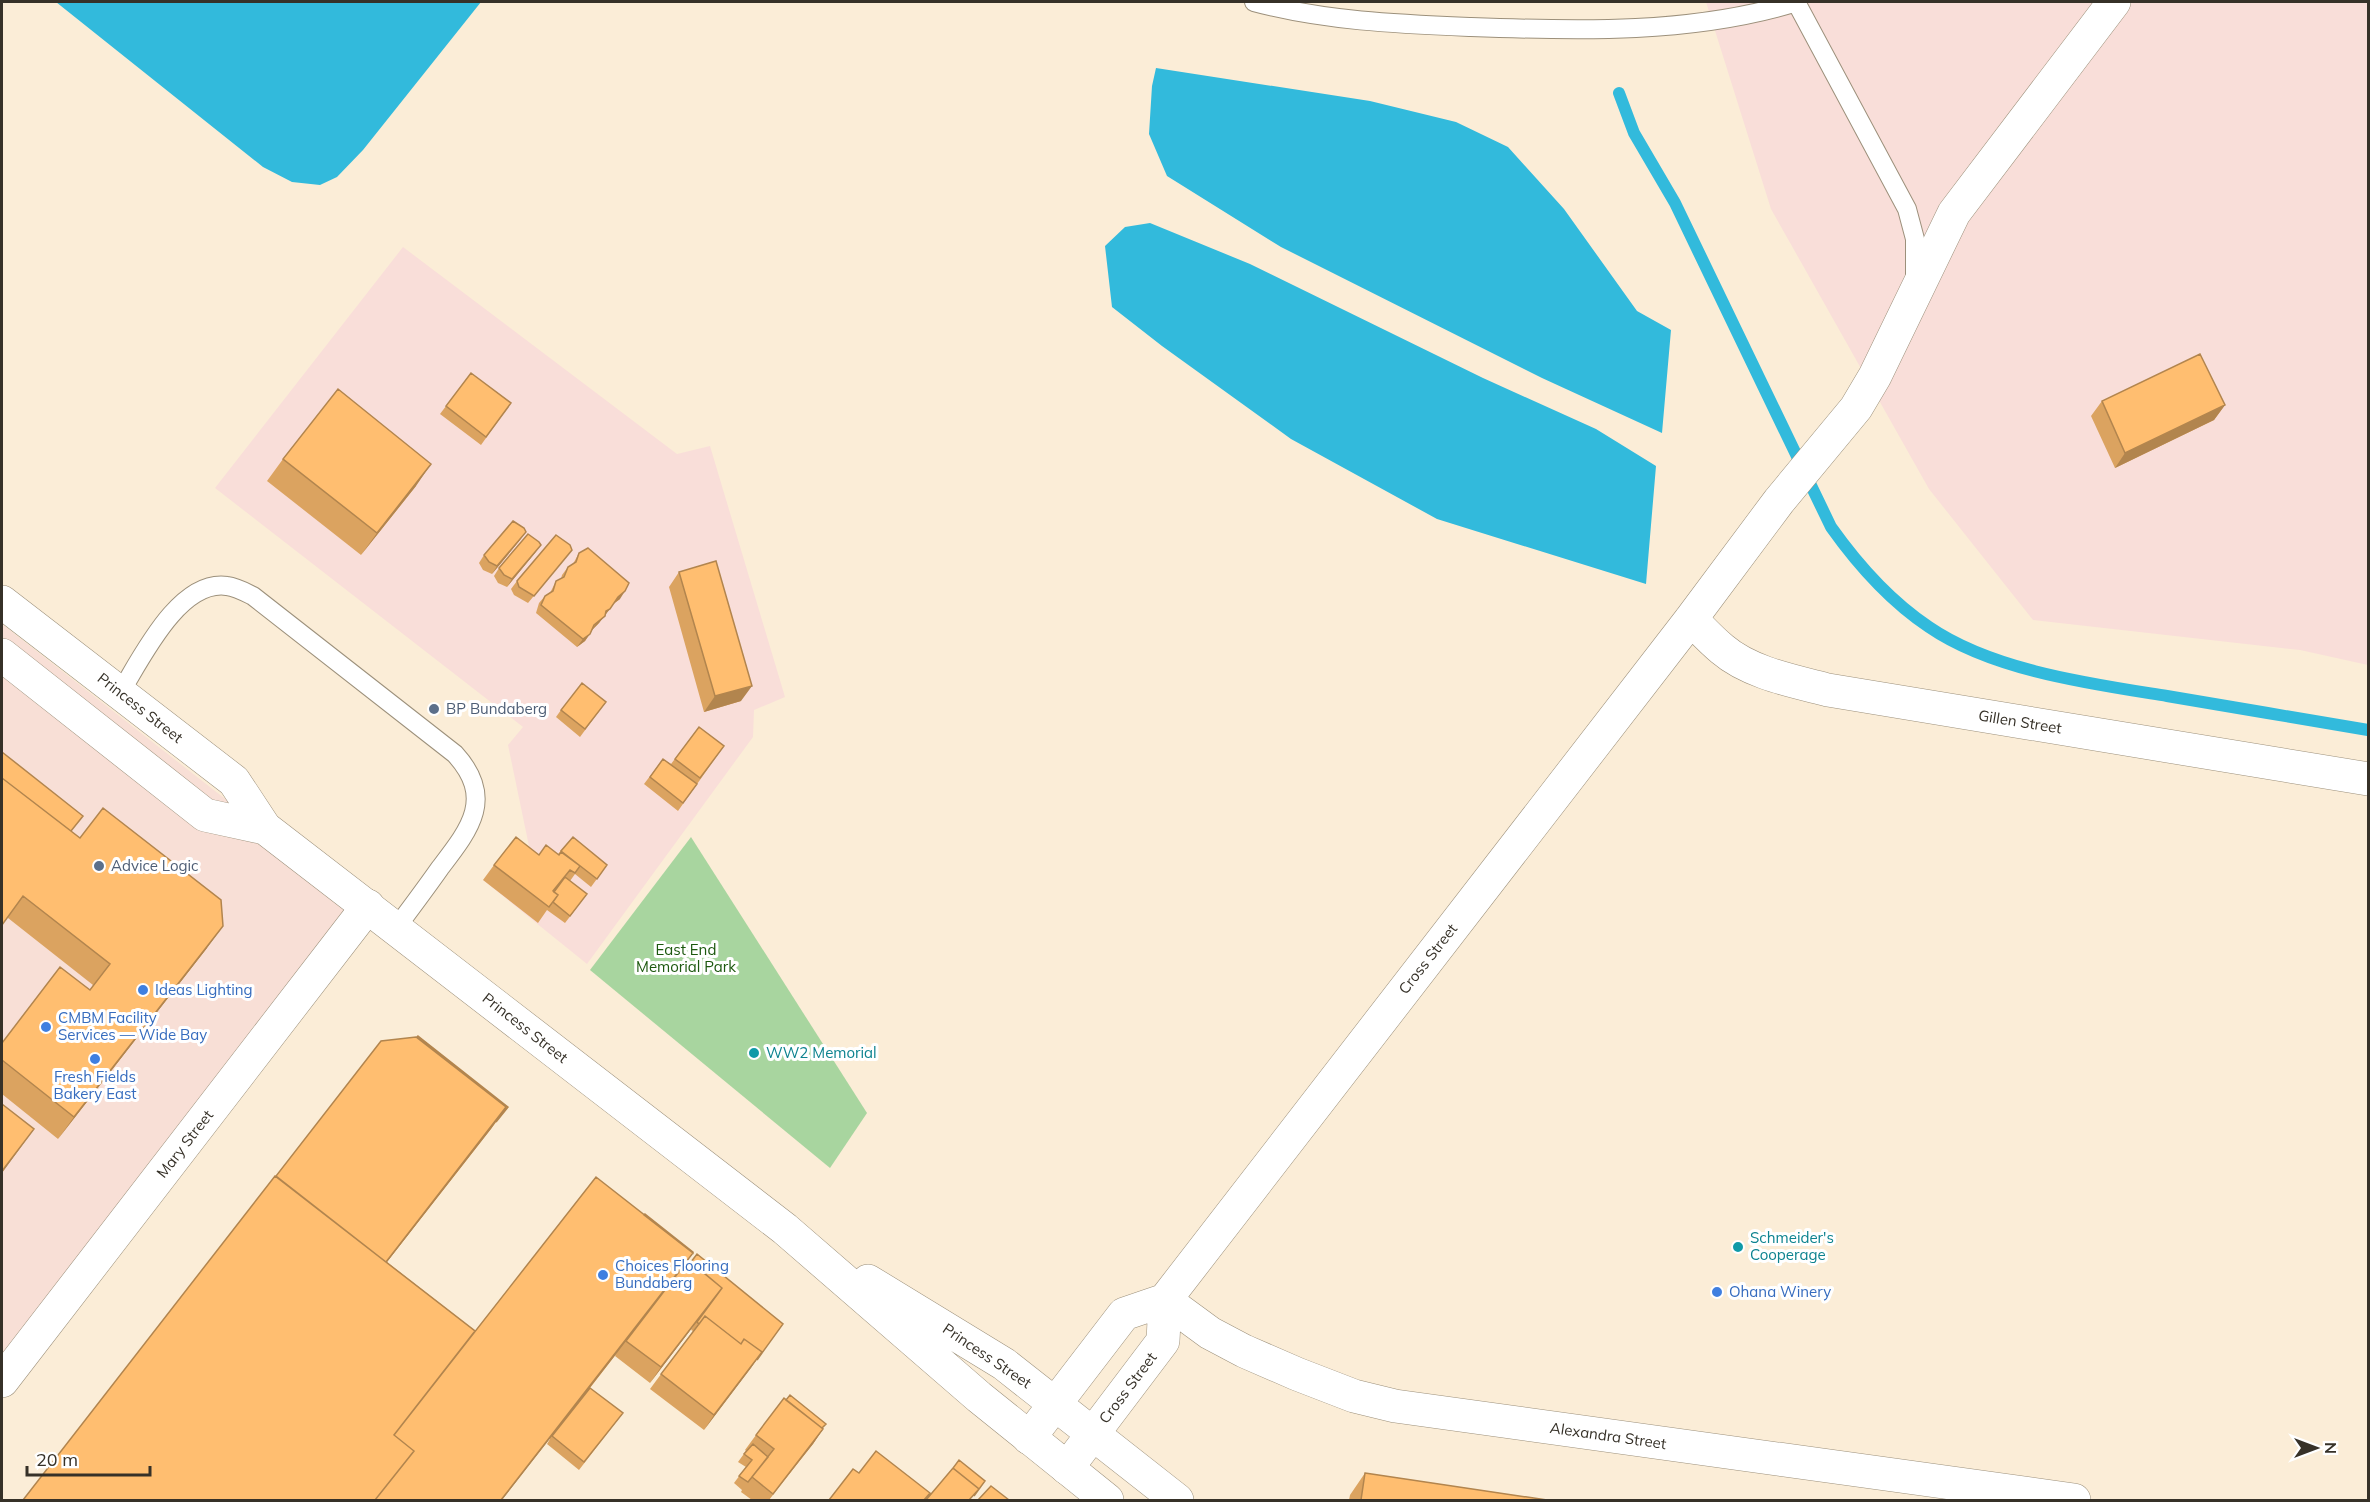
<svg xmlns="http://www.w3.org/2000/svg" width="2370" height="1502" viewBox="0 0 2370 1502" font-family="Mulish,sans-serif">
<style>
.commercial{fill:#f8dfd6}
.industrial{fill:#f9ded9}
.green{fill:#a8d59f}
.water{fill:#32badc}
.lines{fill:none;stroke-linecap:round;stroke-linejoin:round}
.stream{stroke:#32badc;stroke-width:12}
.lane-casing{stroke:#9c907b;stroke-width:20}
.street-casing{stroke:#9c907b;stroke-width:34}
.secondary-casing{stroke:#9c907b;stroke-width:34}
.lane{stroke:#fff;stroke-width:18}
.street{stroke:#fff;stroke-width:33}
.secondary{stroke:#fff;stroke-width:33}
.wall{fill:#dba360}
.shaded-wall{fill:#b2854e}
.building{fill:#ffbe70;stroke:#b2854e;stroke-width:1.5}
.service-dot{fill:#5c6f8a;stroke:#fff;stroke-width:2}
.shop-dot{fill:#3f7fe0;stroke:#fff;stroke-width:2}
.culture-dot{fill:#0f9aa8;stroke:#fff;stroke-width:2}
.labels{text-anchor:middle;stroke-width:6;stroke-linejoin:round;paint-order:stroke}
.street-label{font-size:15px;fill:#363128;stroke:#fff}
.service-label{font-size:15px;fill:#4e5e75;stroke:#fff;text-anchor:start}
.park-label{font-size:15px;fill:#1c580e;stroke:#fff}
.shop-label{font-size:15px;fill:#366cbe;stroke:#fff;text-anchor:start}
.culture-label{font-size:15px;fill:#0d838f;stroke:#fff;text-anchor:start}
</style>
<rect width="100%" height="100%" fill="#fbedd7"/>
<path class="commercial" d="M2 624 363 907 2 1375Z"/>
<path class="industrial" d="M1706 2H2368V665L2300 650 2033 620 1929 489 1771 209Z
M403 247 677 454 710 446 785 697 754 710 753 737 587 964 483 880 505 852 530 851 508 745 523 727 215 488Z"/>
<path class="green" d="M691 837 867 1113 830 1168 590 970Z"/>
<path class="water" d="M56 2H481L363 150 337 177 320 185 292 182 263 167Z
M1156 68 1370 101 1456 122 1508 147 1564 209 1637 311 1671 330 1662 433 1542 378 1281 247 1167 176 1149 134 1152 86Z
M1150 223 1250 264 1483 378 1596 429 1656 466 1646 584 1437 519 1291 439 1162 346 1112 307 1105 246 1125 227Z"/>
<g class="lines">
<path class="stream" d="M1619 93 1634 133 1675 203 1831 527C1858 565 1890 601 1929 627 1993 671 2092 684 2167 696 2234 707 2301 719 2368 730"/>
<defs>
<path id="lane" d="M1254 2C1324 21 1399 24 1471 27 1580 31 1693 34 1797 2
M1796 2 1907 209 1915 239V280
M120 693C141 659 179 579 227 586 236 587 245 592 253 596L455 754C495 798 470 829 440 868 426 888 411 908 396 928"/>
<path id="street" d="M1691 619C1701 629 1711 640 1722 649 1750 673 1793 681 1828 690L2368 779
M2 1381 368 906
M1029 1438 1124 1314 1165 1300 1163 1341 1067 1468
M2074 1500 1395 1406 1354 1396 1297 1374 1244 1351 1210 1333 1165 1300 1691 619 1779 501 1856 408 1875 376 1954 213 2114 2"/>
<path id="secondary" d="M2 602 234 781 265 828 785 1229 979 1397 1107 1500
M2 655 205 815 265 828
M868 1281 1004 1364 1177 1500"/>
</defs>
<use href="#lane" class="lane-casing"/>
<use href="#street" class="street-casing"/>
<use href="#secondary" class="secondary-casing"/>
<use href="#lane" class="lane"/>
<use href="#street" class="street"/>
<use href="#secondary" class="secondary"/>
</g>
<path class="wall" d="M471 373 511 403 481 445 440 414Z
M2102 401 2225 405 2214 420 2115 468 2091 416Z
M283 459 416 486 361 555 267 481Z
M520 540 492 574 483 570 479 563 484 555Z
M541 545 507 587 498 583 494 576 499 568Z
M572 550 528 603 514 595 511 589 517 581Z
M579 553 620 599 613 604 599 623 592 630 585 641 577 647 536 613 539 603 545 596 550 593 556 581 561 579 562 575 568 567 573 564Z
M679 572 741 701 704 712 669 587Z
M606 702 580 737 556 717 561 710Z
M699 727 724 746 678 811 644 784 663 759 671 764Z
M2 752 71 832 207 948 58 1139 2 1094V1043L90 990 93 985 8 918Z
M573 837 607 865 591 887 575 874 570 881 582 901 565 923 547 910 538 923 483 880 494 865 539 855 558 854Z
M508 1107 387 1262 475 1331 688 1260 783 1324 704 1430 650 1389 693 1331 691 1330 694 1325 650 1383 615 1356 617 1353 590 1388 623 1413 579 1470 547 1444 550 1439 23 1500Z
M823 1429 813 1444 769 1500H752L741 1492 742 1490 734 1483 746 1467 738 1462 746 1451 745 1450 756 1435Z
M1365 1473 1547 1500H1349L1350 1495Z"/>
<path class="shaded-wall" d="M2225 405 2214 420 2115 468 2125 453Z
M431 464 416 486 361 555 377 533Z
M526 532 520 540 492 574 497 566Z
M541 545 535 553 507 587 512 579Z
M625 591 620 599 612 605 618 597Z
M610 609 599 623 589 633 606 611Z
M590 634 585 641 577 647 583 639Z
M752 686 741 701 704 712 715 696Z
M223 926 207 948 58 1139 74 1117Z
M506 1107 491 1129 365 1290 381 1268Z
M34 1129 2 1173V1171Z
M693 1253 617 1353 502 1500H501Z
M722 1288 711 1303 650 1383 661 1367Z
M762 1352 751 1368 704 1430 714 1415Z
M823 1429 813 1444 768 1500 773 1494Z"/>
<path class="building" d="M2200 354 2225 405 2125 453 2102 401Z
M471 373 511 403 486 437 446 406Z
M338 389 431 464 377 533 283 459Z
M513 521 524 528 526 532 497 566 489 562 484 555Z
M528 534 539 542 541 545 512 579 504 575 499 568Z
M556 535 570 545 572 550 534 596 519 587 517 581Z
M588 548 629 583 625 591 618 597 610 609 606 611 605 616 594 625 590 634 583 639 541 605 545 596 553 591 556 581 564 577 568 567 576 562 579 553Z
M716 561 752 686 715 696 679 572Z
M582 683 606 702 585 729 561 710Z
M699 727 724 746 700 778 675 759Z
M2 752 83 816 71 831 2 778Z
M663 759 697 784 683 803 650 777Z
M2 778 80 838 103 808 221 900 223 926 74 1117 2 1060V1043L60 967 90 990 110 964 23 896 2 925Z
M516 837 539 855 546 845 559 855 561 852 580 866 575 873 570 870 553 891 558 895 549 907 494 865Z
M573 837 607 865 597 879 561 851Z
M565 877 587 894 570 916 553 902 558 895 554 892Z
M418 1036 508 1107 496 1122 506 1107 417 1037Z
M416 1037 506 1107 386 1262 276 1176 381 1041Z
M2 1104 34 1129 2 1171Z
M275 1176 475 1331 394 1435 414 1451 375 1500H23Z
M596 1177 693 1253 501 1500H375L414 1451 394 1435Z
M645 1214 693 1252V1253L644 1215Z
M697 1254 783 1324 757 1360 762 1352 744 1339 741 1344 705 1316 699 1324 697 1322 722 1288 691 1262Z
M688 1260 722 1288 661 1367 626 1341Z
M705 1316 741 1344 744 1339 762 1352 714 1415 661 1374Z
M590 1388 623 1413 584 1462 552 1436Z
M790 1395 826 1424 822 1428 786 1400Z
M784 1398 823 1429 773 1494 752 1477 774 1449 756 1435Z
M753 1444 768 1457 748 1482 739 1476 752 1460 744 1454Z
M876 1451 930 1493 924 1500H829L853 1469 859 1473Z
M959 1460 985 1481 974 1496 979 1489 953 1468Z
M953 1468 979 1489 969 1500H926Z
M1365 1473 1547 1500H1361Z
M991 1486 1009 1500H978Z"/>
<g class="service-dot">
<circle cx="434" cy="709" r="6"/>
<circle cx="99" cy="866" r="6"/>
</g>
<g class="shop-dot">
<circle cx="143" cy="990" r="6"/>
<circle cx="46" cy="1027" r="6"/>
<circle cx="95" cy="1059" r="6"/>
<circle cx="603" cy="1275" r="6"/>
<circle cx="1717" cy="1292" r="6"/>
</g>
<g class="culture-dot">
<circle cx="754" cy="1053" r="6"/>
<circle cx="1738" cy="1247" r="6"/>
</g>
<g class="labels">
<g class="street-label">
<text transform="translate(140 708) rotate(38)" y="5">Princess Street</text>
<text transform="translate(2020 722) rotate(9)" y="5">Gillen Street</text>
<text transform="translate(1428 959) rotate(-52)" y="5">Cross Street</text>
<text transform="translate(525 1028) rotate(38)" y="5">Princess Street</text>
<text transform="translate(185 1144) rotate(-52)" y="5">Mary Street</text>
<text transform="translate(987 1356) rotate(34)" y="5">Princess Street</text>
<text transform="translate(1128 1388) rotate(-53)" y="5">Cross Street</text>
<text transform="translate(1608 1436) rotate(8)" y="5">Alexandra Street</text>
</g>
<g class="service-label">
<text x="446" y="714">BP Bundaberg</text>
<text x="111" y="871">Advice Logic</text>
</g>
<g class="park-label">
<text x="686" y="955">East End<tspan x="686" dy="17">Memorial Park</tspan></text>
</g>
<g class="shop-label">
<text x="155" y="995">Ideas Lighting</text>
<text x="58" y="1023">CMBM Facility<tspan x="58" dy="17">Services — Wide Bay</tspan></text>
<text x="95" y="1082" text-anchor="middle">Fresh Fields<tspan x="95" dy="17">Bakery East</tspan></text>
<text x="615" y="1271">Choices Flooring<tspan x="615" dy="17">Bundaberg</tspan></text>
<text x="1729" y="1297">Ohana Winery</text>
</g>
<g class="culture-label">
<text x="766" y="1058">WW2 Memorial</text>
<text x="1750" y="1243">Schmeider's<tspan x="1750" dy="17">Cooperage</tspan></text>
</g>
</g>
<rect width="2370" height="1502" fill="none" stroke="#363128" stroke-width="6"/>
<g transform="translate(2316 1448) rotate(90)" stroke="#ffffff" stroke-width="4.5" paint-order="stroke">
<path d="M0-4.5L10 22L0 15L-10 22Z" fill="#363128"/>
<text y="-9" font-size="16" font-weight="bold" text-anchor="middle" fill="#363128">N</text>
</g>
<path d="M27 1466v9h123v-9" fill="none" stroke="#363128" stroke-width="3"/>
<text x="36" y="1466" font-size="18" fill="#363128" stroke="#ffffff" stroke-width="4.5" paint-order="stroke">20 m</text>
</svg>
